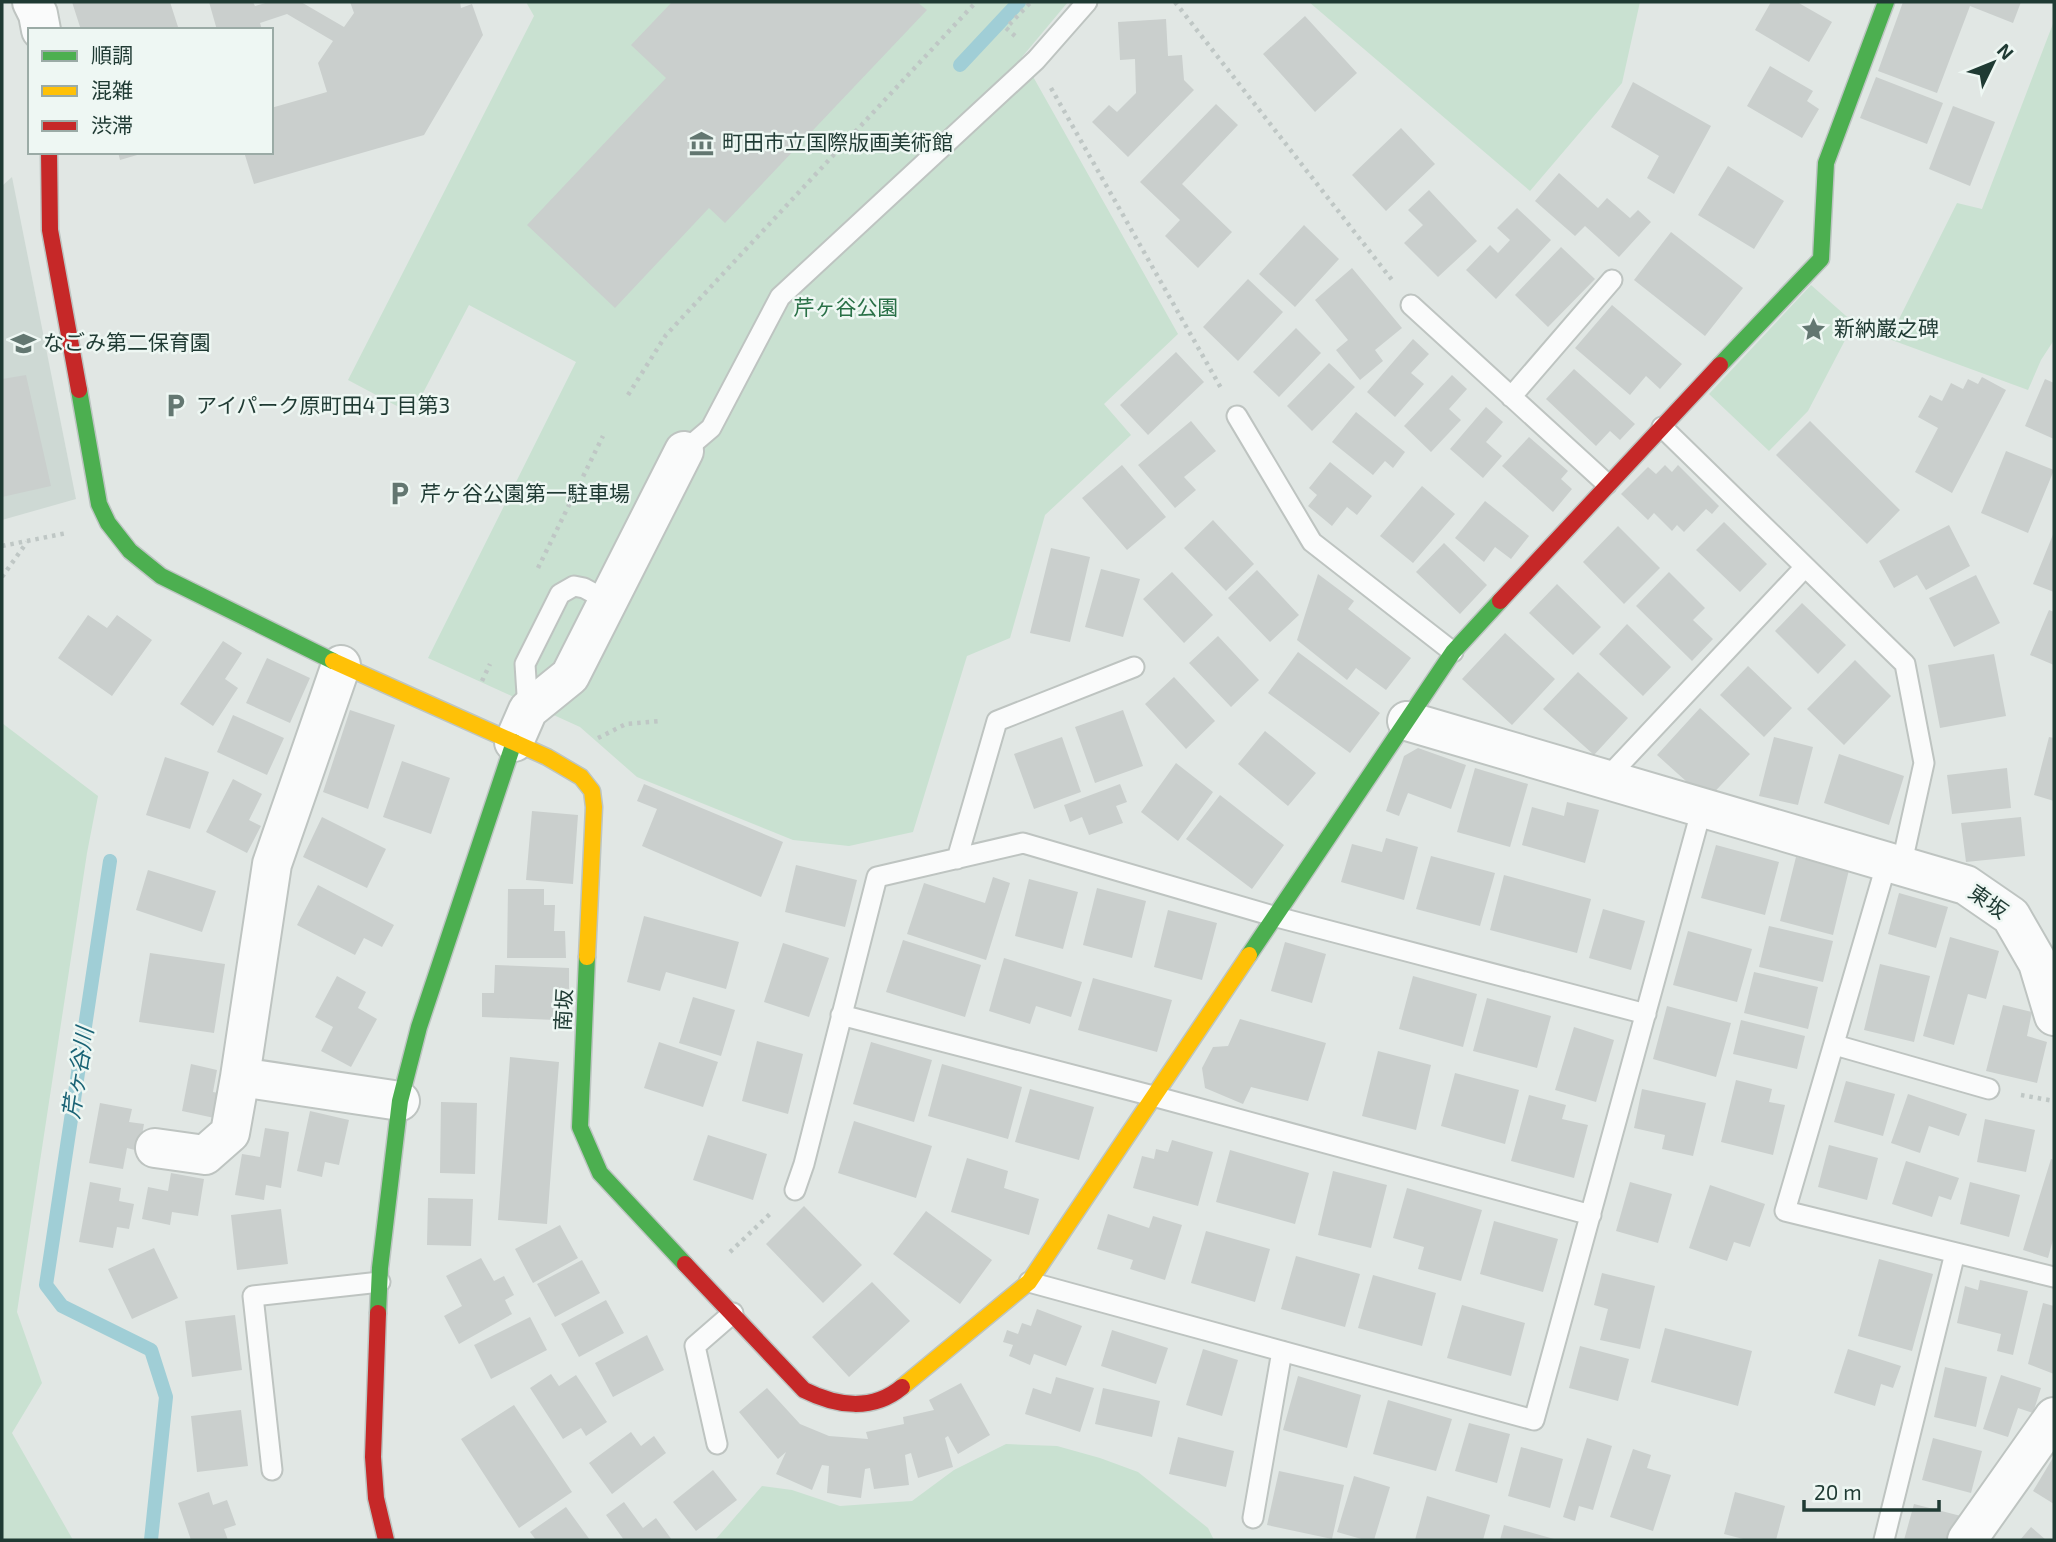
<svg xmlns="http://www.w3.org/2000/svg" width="2056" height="1542" viewBox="0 0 2056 1542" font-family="'Exo 2','Noto Sans JP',sans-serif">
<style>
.built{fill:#ced9d4}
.green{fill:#c9e1d1}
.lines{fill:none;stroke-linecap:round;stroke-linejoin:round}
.stream{stroke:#a0ced6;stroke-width:14}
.building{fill:#cacfcd}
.lane-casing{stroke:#bec4c1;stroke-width:23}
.street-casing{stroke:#bec4c1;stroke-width:42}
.fast-casing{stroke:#bdc5c2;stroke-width:19}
.slow-casing{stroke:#bdc5c2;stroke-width:19}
.jam-casing{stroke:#bdc5c2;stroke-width:19}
.path{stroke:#bfc7c5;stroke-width:4.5;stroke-dasharray:3.5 5;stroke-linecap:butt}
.lane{stroke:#fafbfb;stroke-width:19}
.street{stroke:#fafbfb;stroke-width:38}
.fast{stroke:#4caf50;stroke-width:16}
.slow{stroke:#ffc107;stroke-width:16}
.jam{stroke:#c62828;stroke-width:16}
.labels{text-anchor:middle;stroke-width:5;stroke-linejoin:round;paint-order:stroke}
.poi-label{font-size:21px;fill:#1f3a33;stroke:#eef7f3;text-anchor:start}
.park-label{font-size:21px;fill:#297047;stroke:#eef7f3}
.street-label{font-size:21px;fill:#1f3a33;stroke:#eef7f3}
.water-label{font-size:23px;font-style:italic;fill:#1a6375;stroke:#eef7f3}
</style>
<rect width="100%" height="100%" fill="#e1e7e4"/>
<path class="built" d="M12 177 76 499 2 520V186Z"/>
<path class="green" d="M526 2H1068L1022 57 1178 334 1104 404 1131 435 1045 515 1010 638 967 656 913 832 849 846 793 840 637 777 580 727 428 658 576 362 469 305 412 414 348 380 534 16Z
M1309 2H1640L1622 83 1530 191Z
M2054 21V340L2041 360 2028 390 1889 339 1957 203 1982 209Z
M1811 285 1854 323 1808 411 1769 451 1709 394Z
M2 723 98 796 87 853 17 1312 42 1383 12 1433 73 1540H2Z
M1006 1444 1057 1446 1100 1458 1138 1472 1208 1528 1214 1540H715L762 1486 792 1490 840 1506 912 1501 954 1470Z"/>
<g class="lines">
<path class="stream" d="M960 65 1019 2
M110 861 46 1285 62 1306 151 1350 166 1397 151 1540"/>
</g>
<path class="building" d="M72 2H170L179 30H81Z
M209 2H253L255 6 269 2H301L344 27 354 13 350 2H460L461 8 472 4 483 35 424 135 254 184 244 152H271V108L327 92 318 63 333 41 287 14 260 23 262 30H217Z
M672 2H917L927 10 725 223 709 208 615 308 527 225 666 78 631 45Z
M1771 2H1797L1832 22 1809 62 1755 30Z
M1903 2H2021L2013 23 1970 6 1937 93 1878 71Z
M1305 16 1357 73 1315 112 1263 54Z
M1166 19 1168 56 1182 55 1184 80 1194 90 1128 157 1092 122 1109 105 1117 112 1136 93 1135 59 1120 60 1118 22Z
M1770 66 1813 91 1807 101 1819 109 1802 138 1747 106Z
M1876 77 1943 103 1927 144 1860 118Z
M1633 82 1711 126 1674 194 1647 178 1659 156 1611 127Z
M1216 104 1238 125 1182 184 1232 232 1198 268 1165 236 1180 220 1140 182Z
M1953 106 1995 122 1970 186 1929 169Z
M1401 128 1435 164 1386 211 1352 175Z
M118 152H143L144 153 120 160Z
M1728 166 1784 201 1754 249 1698 215Z
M1559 173 1598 208 1607 198 1630 218 1638 210 1651 222 1619 257 1585 226 1575 236 1535 201Z
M1429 190 1477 241 1438 277 1404 243 1423 225 1408 210Z
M1517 208 1551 240 1496 299 1466 270 1490 245 1498 253 1510 240 1497 228Z
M1304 225 1339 259 1295 307 1259 274Z
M1671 232 1743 288 1705 336 1634 280Z
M1561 247 1595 279 1548 327 1515 295Z
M1352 268 1402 328 1375 350 1383 361 1360 380 1336 350 1348 340 1315 300Z
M1248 279 1283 312 1238 361 1203 327Z
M1612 305 1682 364 1660 389 1646 376 1630 395 1575 348Z
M1296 328 1321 353 1279 397 1253 372Z
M1413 339 1429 354 1411 373 1424 384 1395 417 1367 392Z
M1176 352 1204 382 1148 435 1120 405Z
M1329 363 1355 387 1312 431 1287 406Z
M1574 369 1635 424 1620 440 1610 431 1596 446 1546 399Z
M26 375 51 486 2 497V379Z
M1452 375 1467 389 1449 409 1461 420 1431 452 1404 426Z
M1982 377 2006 390 1952 493 1915 472 1938 428 1918 417 1930 395 1942 401 1951 383 1963 389 1968 379 1978 384Z
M2045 379 2054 383V439L2025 426Z
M1486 407 1503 422 1486 442 1502 456 1483 478 1450 449Z
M1356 412 1405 452 1393 468 1385 461 1373 475 1332 442Z
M1191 421 1216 451 1184 477 1196 490 1175 508 1138 465Z
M1810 421 1900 510 1867 544 1776 455Z
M1529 437 1568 471 1561 479 1572 489 1553 512 1502 466Z
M2006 451 2054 470 2028 533 1981 513Z
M1330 462 1372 496 1357 515 1347 507 1332 526 1308 506 1317 495 1309 488Z
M1122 465 1166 517 1127 550 1082 498Z
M1665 465 1672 472 1678 465 1719 506 1712 514 1706 509 1684 532 1677 525 1672 531 1654 513 1648 520 1621 494 1648 467 1656 474Z
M1422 486 1455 514 1413 563 1380 536Z
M1485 501 1529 536 1511 559 1495 547 1484 562 1455 538Z
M1213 520 1254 564 1226 591 1184 548Z
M1724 522 1767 564 1740 592 1696 550Z
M1949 525 1970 566 1926 590 1917 575 1894 588 1879 561Z
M1618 526 1660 568 1624 604 1583 562Z
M2054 532V592L2033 584Z
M1444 543 1487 585 1460 614 1416 572Z
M1051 548 1090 557 1070 642 1030 633Z
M1101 569 1140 579 1123 637 1085 627Z
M1257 570 1299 615 1270 642 1228 598Z
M1172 572 1213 615 1184 643 1143 599Z
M1669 572 1705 608 1693 620 1713 639 1692 661 1636 606Z
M1318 574 1354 601 1348 609 1411 658 1386 690 1356 668 1347 680 1297 640Z
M1976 575 2000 623 1954 647 1929 598Z
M1557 584 1601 627 1573 655 1529 613Z
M1802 603 1846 645 1818 674 1775 631Z
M2049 610 2054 612V665L2030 655Z
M88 615 107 628 117 615 152 640 112 696 58 658Z
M1627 624 1671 667 1643 696 1599 654Z
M1505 633 1555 679 1512 725 1462 679Z
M1218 636 1259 680 1231 707 1189 663Z
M223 641 242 653 225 679 238 688 213 726 180 704Z
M1298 652 1380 713 1350 753 1268 693Z
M1994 654 2006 716 1940 728 1928 665Z
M267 658 310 678 290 723 246 703Z
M1855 660 1891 696 1844 745 1807 709Z
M1748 666 1792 708 1764 737 1720 695Z
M1578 672 1628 718 1594 755 1543 709Z
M1174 677 1215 721 1186 749 1145 704Z
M1700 708 1750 754 1707 800 1657 755Z
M350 710 395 725 368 809 323 792Z
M1123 710 1143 766 1095 783 1075 727Z
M233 715 284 738 267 775 217 752Z
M1265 731 1316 773 1288 806 1238 764Z
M1062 737 1081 792 1034 809 1014 754Z
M1774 737 1813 747 1798 805 1759 796Z
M2049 737 2054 738V801L2034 795Z
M1418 748 1466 765 1451 809 1408 793 1399 816 1386 811 1404 756Z
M1839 754 1904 776 1889 825 1824 803Z
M165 757 209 772 190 829 146 815Z
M402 761 450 778 431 834 383 817Z
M1176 763 1213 792 1178 841 1141 812Z
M1475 768 1528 784 1510 847 1457 832Z
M2007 768 2011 808 1952 814 1947 775Z
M233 779 262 794 249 820 261 826 247 853 206 832Z
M644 784 783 842 761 897 642 846 657 809 637 801Z
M1120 784 1127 802 1116 806 1123 823 1089 835 1082 817 1070 822 1064 805Z
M1220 795 1284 845 1252 889 1186 839Z
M1567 802 1599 810 1585 863 1522 845 1532 807 1564 816Z
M532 811 578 815 573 884 526 880Z
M322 817 386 849 367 888 303 857Z
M2021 817 2025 856 1966 862 1961 823Z
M1386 838 1418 847 1404 900 1341 882 1352 844 1382 852Z
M1716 845 1779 862 1765 915 1701 898Z
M1431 856 1495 873 1480 926 1416 909Z
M1796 857 1849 870 1833 935 1780 921Z
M796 865 857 880 845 927 785 912Z
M148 870 216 891 202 932 136 910Z
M1504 875 1591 899 1577 953 1490 930Z
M993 877 1010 883 986 960 907 934 924 883 985 903Z
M1029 879 1078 892 1063 949 1015 936Z
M318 885 394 925 382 947 364 938 355 955 297 925Z
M1097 888 1146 901 1132 958 1083 945Z
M508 889H544V905H555L554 931H565L566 958H507Z
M1899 893 1948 907 1936 948 1888 934Z
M1603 909 1645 921 1631 970 1589 958Z
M1168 910 1217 923 1202 980 1154 967Z
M644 916 739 942 726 989 666 972 660 991 627 982Z
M1769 926 1833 941 1823 982 1759 967Z
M1688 931 1752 949 1737 1002 1673 985Z
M1950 937 1999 951 1986 999 1968 994 1954 1045 1923 1036Z
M903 940 981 965 965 1017 886 992Z
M1285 942 1326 954 1312 1003 1271 991Z
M783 943 829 958 809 1017 764 1002Z
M150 953 225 964 214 1033 139 1022Z
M1004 958 1082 982 1071 1017 1036 1006 1030 1024 989 1011Z
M1880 964 1930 976 1914 1042 1864 1030Z
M495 965 569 968V989L556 988 555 1020 482 1017V993H494Z
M1754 972 1818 987 1808 1029 1744 1013Z
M337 976 366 992 358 1008 377 1019 351 1067 321 1051 333 1027 315 1017Z
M1413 976 1477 994 1463 1047 1399 1029Z
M1093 978 1172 1000 1157 1052 1078 1030Z
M693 997 735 1010 721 1056 679 1043Z
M1487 998 1551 1016 1537 1068 1473 1051Z
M2003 1005 2032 1012 2027 1036 2047 1042 2037 1083 1986 1071Z
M1667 1006 1731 1023 1716 1077 1653 1059Z
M1240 1019 1326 1043 1308 1101 1251 1087 1243 1104 1205 1088 1202 1068 1213 1047 1228 1046Z
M1741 1020 1805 1036 1797 1069 1733 1054Z
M1574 1027 1614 1040 1596 1102 1555 1090Z
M757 1041 803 1054 788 1114 742 1101Z
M659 1042 718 1062 703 1107 644 1088Z
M871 1042 932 1060 914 1122 853 1104Z
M1378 1051 1431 1065 1416 1130 1362 1116Z
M510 1057 559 1062 547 1224 498 1220Z
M191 1064 217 1070 213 1092 224 1094 219 1119 182 1111Z
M942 1064 1022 1087 1008 1139 928 1116Z
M1455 1073 1519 1090 1505 1144 1441 1126Z
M1736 1080 1772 1089 1769 1102 1785 1105 1773 1155 1721 1142Z
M1846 1081 1895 1094 1883 1136 1834 1122Z
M1030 1089 1094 1107 1079 1160 1015 1142Z
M1642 1089 1706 1103 1693 1156 1662 1149 1665 1135 1634 1128Z
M1908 1094 1967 1114 1959 1136 1929 1126 1920 1153 1891 1143Z
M1529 1095 1566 1105 1562 1119 1588 1125 1574 1178 1511 1161Z
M441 1102 477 1103 475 1174 440 1173Z
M100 1103 132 1109 129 1122 144 1124 139 1151 127 1148 123 1169 89 1163Z
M310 1111 349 1120 339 1165 325 1162 322 1177 297 1171Z
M1985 1119 2035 1130 2026 1172 1977 1162Z
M854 1121 932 1146 916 1198 838 1173Z
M265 1128 289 1132 281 1188 266 1185 264 1200 235 1195 242 1154 260 1157Z
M708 1135 767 1154 753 1200 693 1180Z
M1172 1140 1213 1152 1198 1206 1133 1188 1142 1156 1154 1159 1156 1149 1168 1152Z
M1829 1145 1878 1158 1867 1200 1818 1187Z
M1230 1150 1309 1173 1295 1224 1216 1202Z
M967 1158 1008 1171 1004 1188 1039 1199 1029 1235 951 1212Z
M2051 1159 2054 1160V1236L2048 1258 2023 1250Z
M1906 1161 1959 1178 1951 1200 1939 1196 1932 1217 1892 1204Z
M1333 1171 1387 1185 1371 1248 1318 1235Z
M171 1173 204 1179 198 1216 172 1212 170 1225 142 1219 148 1187 168 1191Z
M90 1182 121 1188 119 1201 134 1204 129 1229 117 1227 113 1248 79 1242Z
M1630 1182 1672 1194 1658 1243 1616 1231Z
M1970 1182 2020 1195 2009 1237 1960 1224Z
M1710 1185 1765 1204 1750 1247 1734 1242 1727 1261 1689 1248Z
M1407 1188 1482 1210 1461 1281 1418 1269 1424 1247 1393 1238Z
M428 1198 473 1199 471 1246 427 1245Z
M804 1206 862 1265 823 1303 766 1244Z
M281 1209 288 1264 237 1270 231 1215Z
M926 1211 992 1260 960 1304 893 1254Z
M1108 1214 1149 1228 1153 1216 1182 1225 1165 1280 1130 1269 1133 1260 1097 1249Z
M1494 1221 1558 1239 1543 1292 1480 1274Z
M560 1225 578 1258 533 1283 515 1249Z
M1206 1231 1270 1249 1255 1302 1191 1283Z
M154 1248 178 1298 132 1319 108 1269Z
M1296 1256 1360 1274 1345 1327 1281 1309Z
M481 1258 494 1281 504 1276 514 1295 505 1300 512 1314 459 1344 444 1316 462 1306 446 1276Z
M1879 1259 1933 1274 1912 1351 1858 1336Z
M582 1260 600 1293 555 1317 537 1284Z
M1602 1273 1655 1286 1640 1349 1600 1340 1608 1309 1594 1305Z
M1373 1275 1436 1293 1422 1346 1358 1328Z
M1980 1280 2028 1291 2013 1355 1997 1351 2001 1334 1957 1323 1965 1286 1978 1290Z
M872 1282 910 1321 849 1377 812 1337Z
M606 1300 624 1333 579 1357 561 1324Z
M2043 1303 2054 1306V1374L2028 1364Z
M1462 1305 1525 1323 1511 1376 1447 1358Z
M1037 1309 1082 1326 1066 1366 1034 1354 1030 1365 1009 1356 1013 1345 1003 1342 1007 1330 1018 1334 1022 1323 1031 1326Z
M235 1315 242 1370 192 1377 185 1321Z
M530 1317 547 1350 491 1379 474 1345Z
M1665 1328 1752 1351 1738 1406 1651 1382Z
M1112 1330 1168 1348 1156 1384 1101 1366Z
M647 1335 664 1370 613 1397 595 1363Z
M1580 1346 1629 1359 1618 1401 1569 1388Z
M1203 1349 1238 1360 1222 1416 1186 1405Z
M1848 1349 1901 1366 1893 1388 1881 1384 1875 1406 1834 1393Z
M1945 1367 1987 1377 1976 1427 1934 1417Z
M551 1374 559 1386 576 1375 607 1422 586 1436 581 1428 563 1439 530 1388Z
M2001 1375 2041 1388 2033 1413 2018 1408 2008 1437 1983 1429Z
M1298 1376 1361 1395 1347 1448 1283 1430Z
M1056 1377 1094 1388 1080 1432 1025 1414 1033 1388 1051 1394Z
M961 1383 990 1435 958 1454 948 1436 945 1438 953 1467 918 1478 911 1453 905 1455 909 1485 874 1489 870 1468 865 1469 861 1498 827 1493 829 1466 822 1465 812 1490 776 1474 786 1452 778 1459 739 1412 767 1388 800 1424 829 1436 868 1439 866 1432 904 1424 903 1417 934 1410 929 1400Z
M1103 1388 1160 1401 1152 1437 1095 1424Z
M1388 1400 1452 1419 1436 1471 1373 1454Z
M514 1405 572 1492 519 1528 461 1439Z
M241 1410 248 1466 197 1472 191 1416Z
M1469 1423 1510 1434 1497 1483 1455 1471Z
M631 1432 641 1446 654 1436 666 1453 612 1494 589 1463Z
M1178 1437 1234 1451 1226 1487 1169 1474Z
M1587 1438 1612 1446 1593 1510 1579 1506 1575 1521 1563 1517Z
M1933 1438 1982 1451 1971 1493 1922 1480Z
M1521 1447 1563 1459 1550 1508 1508 1496Z
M1633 1449 1651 1455 1647 1468 1671 1475 1653 1531 1610 1517Z
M2054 1456V1504L2033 1491Z
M713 1470 737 1500 696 1531 673 1502Z
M1279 1471 1344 1485 1332 1539 1267 1525Z
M1354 1476 1390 1487 1374 1540H1365L1337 1532Z
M209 1492 213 1505 227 1500 236 1525 224 1529 228 1540H191L178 1503Z
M1735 1492 1785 1506 1776 1540H1747L1724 1534Z
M1427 1496 1490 1515 1483 1540H1415Z
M624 1502 643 1528 656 1518 672 1540H624L606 1515Z
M1914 1504 1961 1516 1954 1540H1904Z
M566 1507 590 1540H536L530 1532Z
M1504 1525 1554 1539V1540H1500Z
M2031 1527 2046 1540H2020Z"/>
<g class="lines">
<defs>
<path id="lane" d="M1411 305 1607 484
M1511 397 1612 280
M1237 416 1312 542 1453 652
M1662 427 1905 664 1924 763 1901 867
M684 451 711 428 780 297 1036 60 1087 2
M528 710 525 664 560 594 574 586 584 588 608 601
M1605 780 1805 567
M957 859 997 721 1134 667
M1887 862 1785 1211 2054 1277
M841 1015 1153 1096 1591 1215
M1835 1045 1989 1089
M795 1190 804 1164 877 877 1023 843 1273 916 1646 1014
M1029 1282 1534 1420 1702 808
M717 1444 695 1346 733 1313
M272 1470 253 1296 380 1282
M1253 1518 1282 1351
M1884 1540 1955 1253"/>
<path id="street" d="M32 2 38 14 41 30
M341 665 272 864 240 1077 400 1101
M1407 721 1966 885 2011 916 2038 963 2054 1016
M514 742 528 710 570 676 684 451
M155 1148 205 1155 230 1133 240 1077
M1967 1540 2054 1417"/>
<path id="fast" d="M1720 365 1821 259 1826 163 1886 2
M79 390 99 504 108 523 130 551 161 576 333 661
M1249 955 1453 652 1500 601
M587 957 580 1127 600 1173 685 1264
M378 1313 380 1268 400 1101 419 1027 514 742"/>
<path id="slow" d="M333 661 547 757 581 777 592 791 594 807 587 957
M902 1387 1029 1282 1249 955"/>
<path id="jam" d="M49 152 50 230 79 390
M1500 601 1720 365
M685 1264 804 1390C836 1406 872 1412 902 1387
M378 1313 373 1457 376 1498 386 1540"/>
</defs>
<use href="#lane" class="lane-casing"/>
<use href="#street" class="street-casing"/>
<use href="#fast" class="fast-casing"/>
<use href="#slow" class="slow-casing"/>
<use href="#jam" class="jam-casing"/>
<path class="path" d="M1175 2 1392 280
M1015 36 1006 28 1031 2
M1051 88 1221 388
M628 395 666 335 976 2
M2 546 67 533
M538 568 603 436
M2 577 27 542
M482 681 490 664
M598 738 626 724 661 721
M2021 1095 2054 1101
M730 1252 772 1212"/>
<use href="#lane" class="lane"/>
<use href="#street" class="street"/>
<use href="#fast" class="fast"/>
<use href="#slow" class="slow"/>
<use href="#jam" class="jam"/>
</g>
<defs>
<symbol id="museum-bare" viewBox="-9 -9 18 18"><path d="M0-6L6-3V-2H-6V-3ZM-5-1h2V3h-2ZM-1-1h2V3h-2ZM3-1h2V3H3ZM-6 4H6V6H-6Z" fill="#637771" stroke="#eef7f3" stroke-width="2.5" paint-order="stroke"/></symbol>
<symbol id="sight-bare" viewBox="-9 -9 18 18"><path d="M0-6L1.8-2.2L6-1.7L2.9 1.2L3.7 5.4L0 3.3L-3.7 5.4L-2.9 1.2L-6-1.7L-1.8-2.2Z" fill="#637771" stroke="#eef7f3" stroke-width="2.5" paint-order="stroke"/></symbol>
<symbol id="school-bare" viewBox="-9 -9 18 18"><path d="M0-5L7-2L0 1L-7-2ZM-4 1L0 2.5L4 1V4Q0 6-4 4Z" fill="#637771" stroke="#eef7f3" stroke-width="2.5" paint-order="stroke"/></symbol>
<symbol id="parking-bare" viewBox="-9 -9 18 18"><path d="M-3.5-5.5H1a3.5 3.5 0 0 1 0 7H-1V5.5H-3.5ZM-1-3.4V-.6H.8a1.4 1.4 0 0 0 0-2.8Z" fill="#637771" stroke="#eef7f3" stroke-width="2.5" paint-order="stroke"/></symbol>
</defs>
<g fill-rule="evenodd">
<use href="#museum-bare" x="684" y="126" width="35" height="35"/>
<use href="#sight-bare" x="1796" y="312" width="35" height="35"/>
<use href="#school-bare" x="6" y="326" width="35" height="35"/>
<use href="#parking-bare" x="158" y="388" width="35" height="35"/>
<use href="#parking-bare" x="382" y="476" width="35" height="35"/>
</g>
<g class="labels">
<g class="poi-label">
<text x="722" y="150">町田市立国際版画美術館</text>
<text x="1834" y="336">新納巌之碑</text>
<text x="43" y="350">なごみ第二保育園</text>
<text x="196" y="413">アイパーク原町田4丁目第3</text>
<text x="420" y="501">芹ヶ谷公園第一駐車場</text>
</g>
<g class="park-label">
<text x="846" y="315">芹ヶ谷公園</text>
</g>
<g class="street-label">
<text transform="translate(1988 902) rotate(35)" y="7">東坂</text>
<text transform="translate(564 1010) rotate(-87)" y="7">南坂</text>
</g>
<g class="water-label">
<text transform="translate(78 1073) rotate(-81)" y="8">芹ヶ谷川</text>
</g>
</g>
<rect width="2056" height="1542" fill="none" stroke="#1f3a33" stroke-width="7"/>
<rect x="28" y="28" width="245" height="126" fill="#eef7f3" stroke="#9baba6" stroke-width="2"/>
<rect x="42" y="51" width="35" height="10" fill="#4caf50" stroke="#9baba6" stroke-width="2"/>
<text x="91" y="63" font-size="21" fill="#1f3a33">順調</text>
<rect x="42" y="86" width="35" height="10" fill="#ffc107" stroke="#9baba6" stroke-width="2"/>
<text x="91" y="98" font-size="21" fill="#1f3a33">混雑</text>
<rect x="42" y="121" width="35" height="10" fill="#c62828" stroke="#9baba6" stroke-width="2"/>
<text x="91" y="133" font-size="21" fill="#1f3a33">渋滞</text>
<g transform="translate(1993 63) rotate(47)" stroke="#eef7f3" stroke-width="5" paint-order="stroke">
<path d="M0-5L12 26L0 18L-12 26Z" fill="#1f3a33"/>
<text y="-10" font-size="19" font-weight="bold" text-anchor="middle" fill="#1f3a33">N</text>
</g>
<path d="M1804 1500v10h135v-10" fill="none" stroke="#1f3a33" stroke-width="3.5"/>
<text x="1814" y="1500" font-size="21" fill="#1f3a33" stroke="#eef7f3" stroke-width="5" paint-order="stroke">20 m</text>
</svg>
